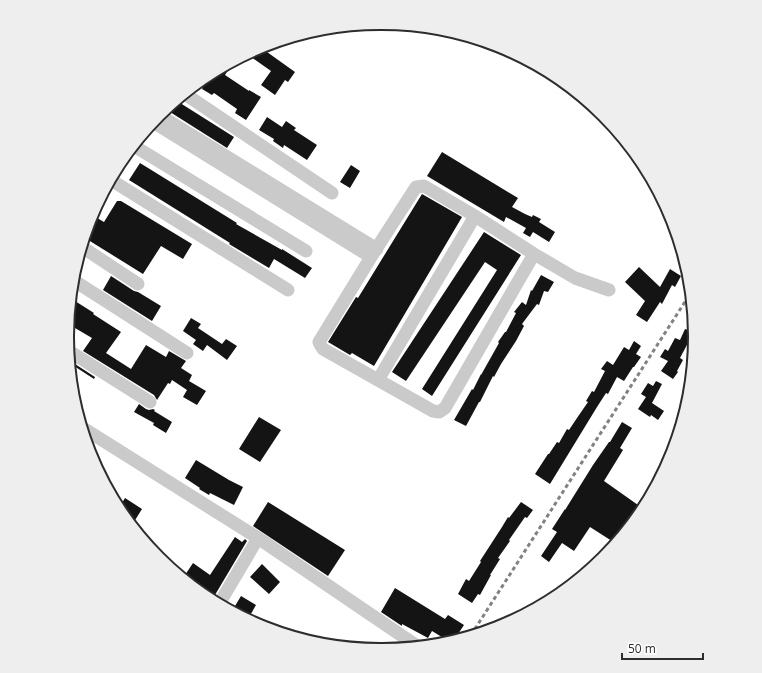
<svg xmlns="http://www.w3.org/2000/svg" width="762" height="673" viewBox="0 0 762 673" font-family="'Open Sans',sans-serif">
<style>
.building{fill:#141414}
.lines{fill:none;stroke-linecap:round;stroke-linejoin:round}
.minor{stroke:#cacaca;stroke-width:13}
.rail{stroke:#828282;stroke-width:3;stroke-dasharray:4 3;stroke-linecap:butt}
.rim{fill:none;stroke:#2d2d2d;stroke-width:2}
</style>
<rect width="100%" height="100%" fill="#fff"/>
<path class="building" d="M260 47 295 72 288 82 285 80 275 95 261 85 271 71 247 54Z
M233 62 225 75 249 91V90L261 97 246 120 235 113 237 109 214 93 212 95 202 89 210 74Z
M177 101 234 137 227 148 170 112Z
M267 117 282 127 286 121 296 128 294 130 317 145 307 160 284 145 283 148 273 141 274 139 259 130Z
M442 152 518 198 512 207 525 214 532 217 533 215 541 219 539 222 555 232 549 242 533 232 530 237 523 233 526 228 506 217 504 222 427 176Z
M140 163 237 223 236 224 282 250V249L312 268 305 278 274 259 269 268 229 244 230 243 129 180Z
M351 165 360 171 350 188 340 182Z
M422 194 462 217 374 366 352 353 350 355 328 342 356 297 358 298Z
M117 201H121L192 244 183 259 161 246 143 274 85 238 92 215 104 222Z
M484 232 521 255 432 396 422 389 497 270 485 262 406 381 392 372Z
M639 267 660 287 670 269 681 276 675 287 672 285 662 304 660 302 647 322 636 315 645 301 625 282Z
M541 275 554 282 548 292 544 291 539 305 537 304 522 324 524 326 516 341 501 364 494 377 493 376 480 402H479L466 426 454 420 472 389 473 390 481 374V375L499 343 498 342 505 332H506L516 313 514 312 522 302 526 305 531 290 532 291Z
M111 276 134 291 138 292 161 306 152 321 103 290Z
M75 301 94 313 93 314 121 332 106 353 131 369 146 345 166 357 169 351 186 361 181 368 192 375 189 381 206 391 197 405 183 397 187 390 172 380 170 384 168 383 157 400 154 395 83 351 92 338 75 328 68 339 70 309Z
M191 318 201 324 198 328 222 344 226 339 237 346 227 360 207 345 203 351 193 344 196 340 183 331Z
M693 322 694 337V344L689 341 680 358 683 360 677 371 678 372 673 379 661 371 668 361 660 357 665 349 668 351 675 338 680 340 685 329 688 330Z
M634 341 641 346 636 354 641 357 634 367H633L624 381 617 377 608 394 606 393 597 407 550 484 535 474 548 454H549L557 442 559 443 567 429 569 430 577 418 588 402 586 401 592 391 594 392 605 371 601 369 607 361 613 365 624 347 629 350Z
M75 364 95 377 94 379 74 366Z
M656 381 662 384 652 403 664 411 658 420 651 415 650 417 638 409 646 397 641 394 648 383 653 386Z
M139 404 146 409 149 410 153 409 155 410 154 411 172 422 166 433 153 425 154 423 134 412Z
M259 417 281 430 260 462 239 449Z
M622 422 632 428 620 448 623 450 604 481 638 505 622 527 625 530 615 543 590 527 574 551 562 543 549 562 541 556 557 532 552 529 565 509V510L593 465 609 442H610Z
M196 460 229 480 243 487 234 505 210 493 209 495 199 489 200 488 185 478Z
M125 498 142 509 132 525 119 508Z
M268 502 345 550 328 576 253 526Z
M521 502 533 510 527 518 525 517 509 540 510 541 498 558 500 559 490 575H491L480 595 478 594 472 603 458 594 466 579 469 581 481 562 480 561 502 527 508 517 509 518Z
M235 537 242 542 245 539 247 541 212 600 207 597 183 578 193 563 210 575Z
M262 564 280 582 269 594 250 577Z
M395 588 445 619 448 615 464 625 454 640 450 642 432 631 428 638 402 624V626L381 612Z
M241 596 256 605 248 619 232 611Z"/>
<g class="lines">
<path class="minor" d="M185 94 332 193
M159 115 377 249
M153 122 371 257
M134 146 306 251
M111 180 288 290
M82 247 138 284
M534 254 445 408 439 412 433 411 323 349 321 346 319 342 371 257 416 187 424 186 475 216 534 254 575 278 609 290
M73 280 187 353
M69 351 150 402
M378 380 475 216
M83 428 258 538 417 646
M219 604 258 538"/>
<path class="rail" d="M471 635 690 294"/>
</g>
<path d="M0 0H762V673H0ZM380 30H382A306 306 0 0 1 688 336V337A306 306 0 0 1 382 643H380A306 306 0 0 1 74 337V336A306 306 0 0 1 380 30Z" fill="#eee" fill-rule="evenodd"/>
<path class="rim" d="M380 30H382A306 306 0 0 1 688 336V337A306 306 0 0 1 382 643H380A306 306 0 0 1 74 337V336A306 306 0 0 1 380 30Z"/>
<path d="M622 653v6h81v-6" fill="none" stroke="#2d2d2d" stroke-width="2"/>
<text x="628" y="653" font-size="12" fill="#2d2d2d" stroke="#ffffff" stroke-width="3" paint-order="stroke">50 m</text>
</svg>
